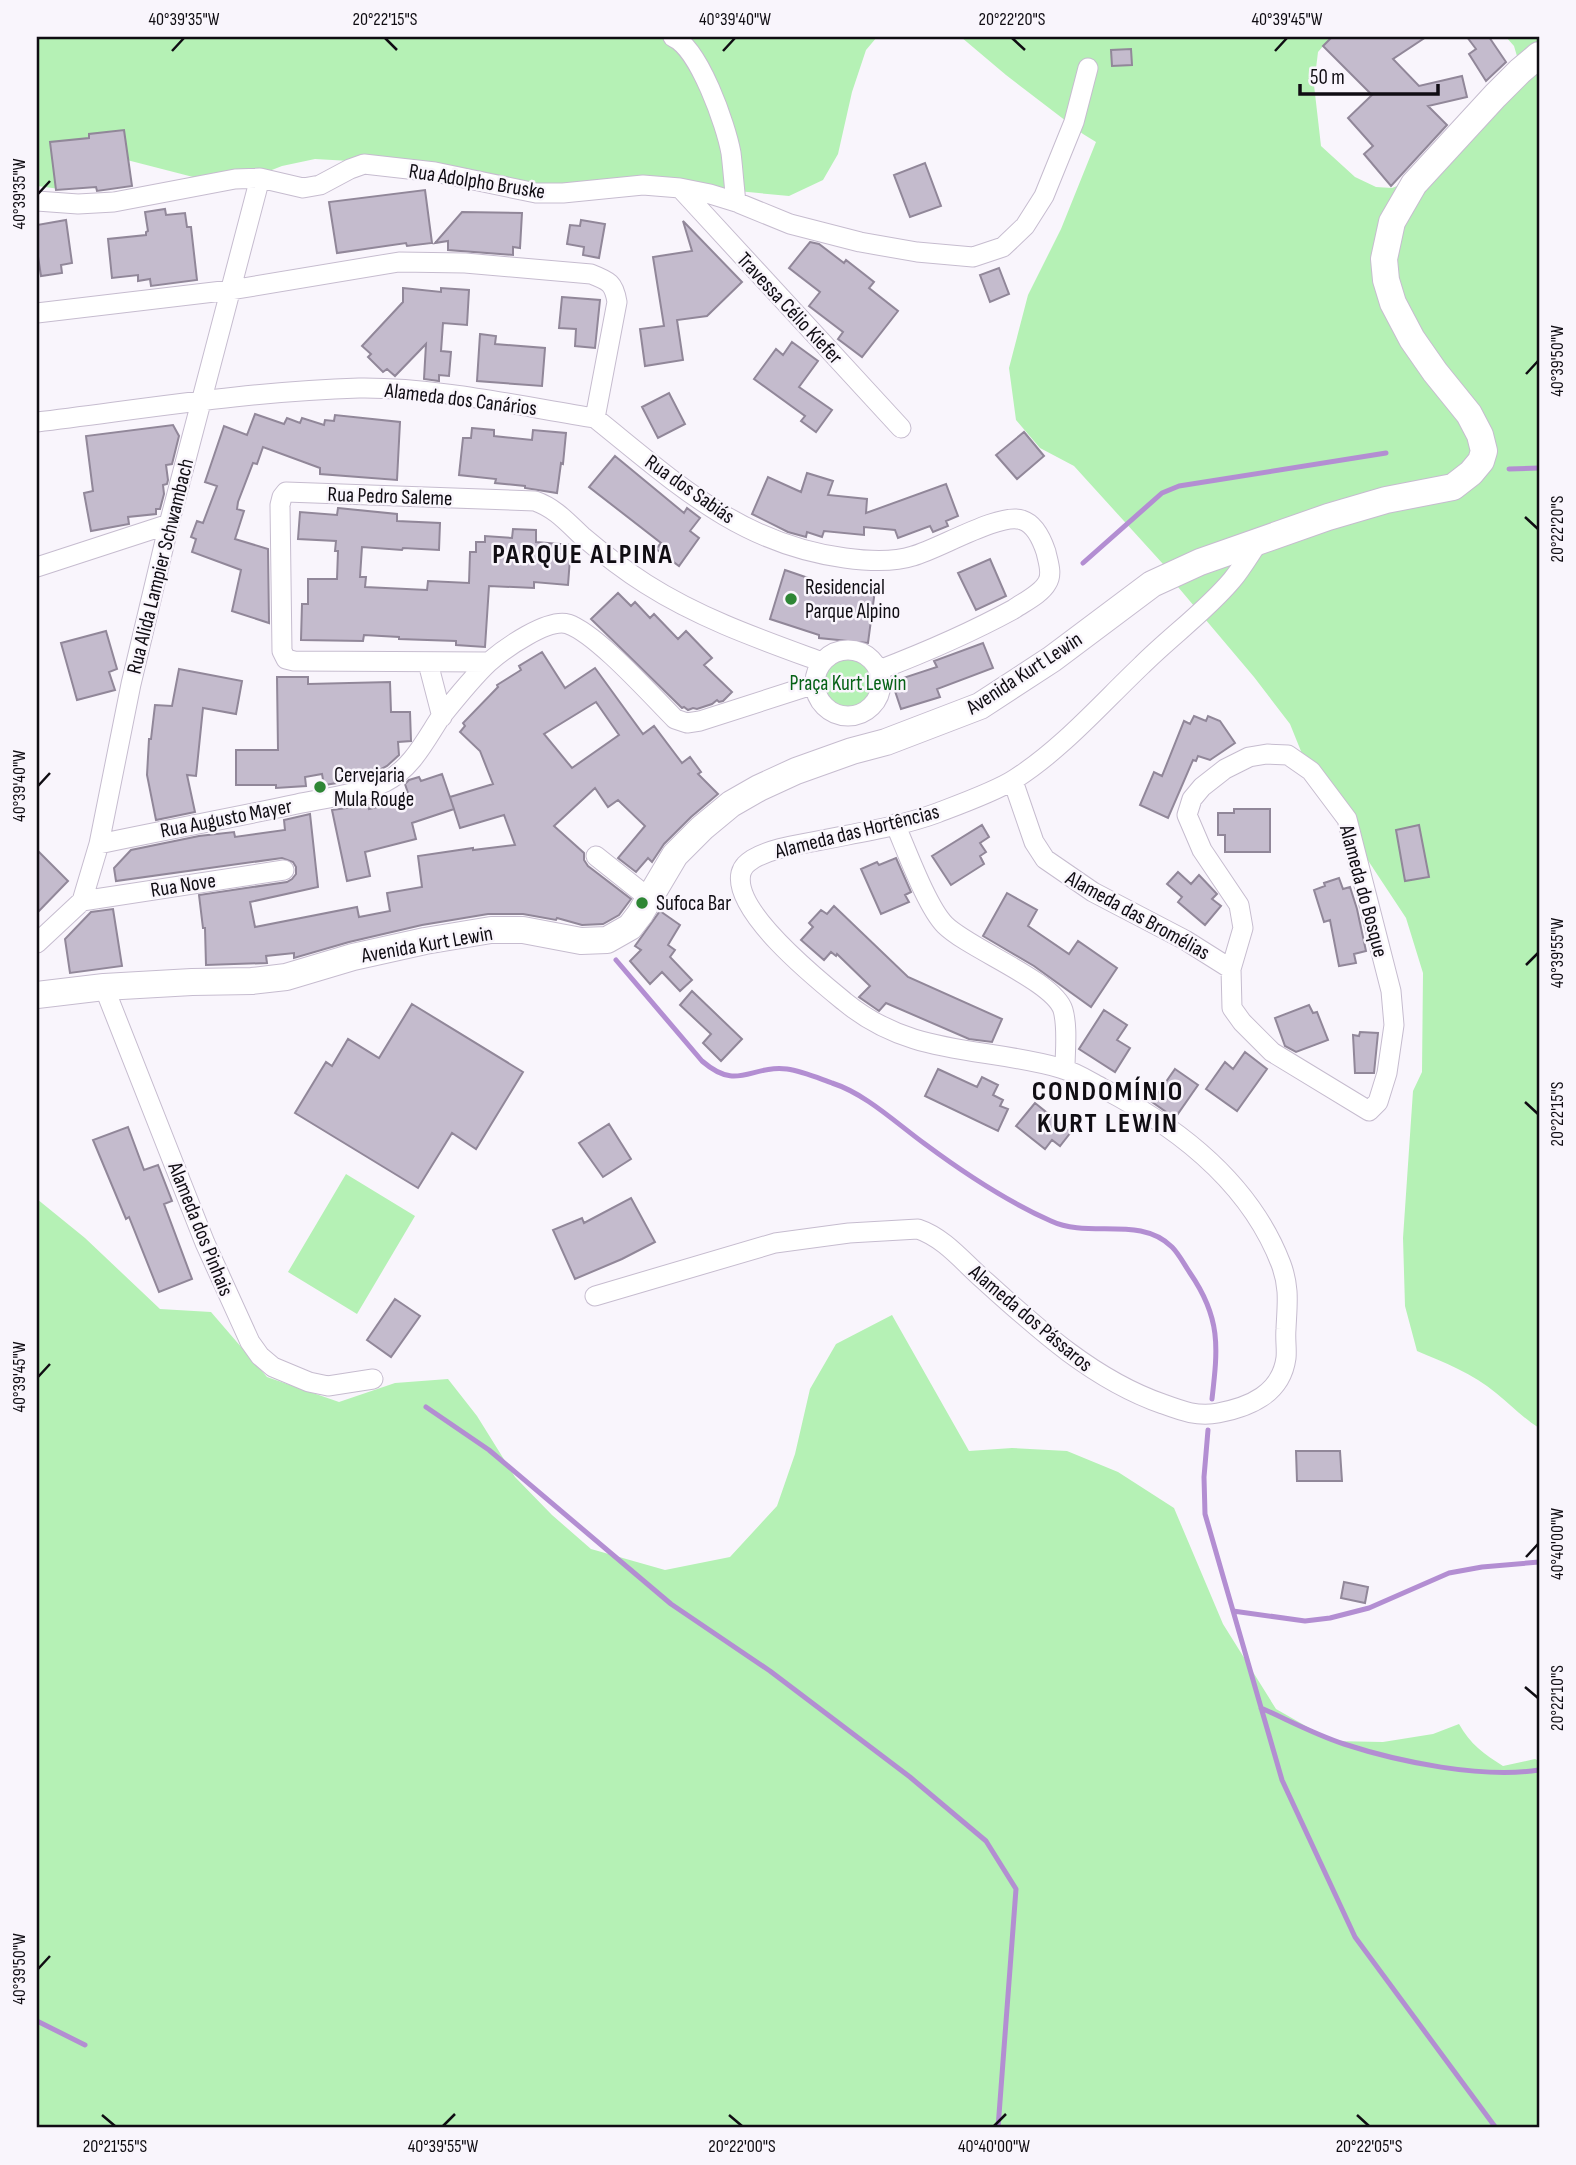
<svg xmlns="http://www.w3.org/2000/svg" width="1576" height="2165" viewBox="0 0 1576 2165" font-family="'Sofia Sans Condensed',sans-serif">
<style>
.green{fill:#b5f1b5}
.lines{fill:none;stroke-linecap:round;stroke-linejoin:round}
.stream{stroke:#b38ed2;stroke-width:5}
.building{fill:#c4bbcd;stroke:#918799;stroke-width:2;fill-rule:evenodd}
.street-casing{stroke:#c6bccf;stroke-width:21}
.secondary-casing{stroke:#c6bccf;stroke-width:28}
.street{stroke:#fff;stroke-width:19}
.secondary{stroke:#fff;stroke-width:26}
.ticks{fill:none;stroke:#100d13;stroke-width:2.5}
.poi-dot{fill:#2e8635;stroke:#f9f5fc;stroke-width:2.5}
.labels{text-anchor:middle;stroke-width:5;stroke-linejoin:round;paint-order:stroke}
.street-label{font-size:21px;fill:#100d13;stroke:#f9f5fc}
.poi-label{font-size:21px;fill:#100d13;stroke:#f9f5fc;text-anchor:start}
.park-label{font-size:21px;fill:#066216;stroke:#f9f5fc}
.district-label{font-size:28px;font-weight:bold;letter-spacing:2px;fill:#100d13;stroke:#f9f5fc}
.neatline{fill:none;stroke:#100d13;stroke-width:2.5}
.ticks-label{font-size:18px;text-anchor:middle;fill:#100d13}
</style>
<rect width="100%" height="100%" fill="#f9f5fc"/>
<path class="green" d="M37 37H877L866 50 852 92 838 154 823 180 789 196 663 184 603 194 350 161 315 159 282 166 259 175 197 178 127 160 60 189 37 186Z
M961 37H1331L1318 52 1314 85 1321 146 1355 177 1376 187 1392 188 1438 170 1519 63 1514 46 1506 37H1539V1428C1523 1418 1511 1405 1496 1393 1474 1374 1443 1362 1417 1351L1405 1306 1403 1238 1413 1091 1422 1072 1423 973 1406 918 1309 771 1290 724 1254 677 1178 587 1173 575 1074 466 1040 448 1016 420 1009 368 1028 295 1061 229 1096 142 1083 134 1006 75Z
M821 683a27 27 0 1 1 54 0a27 27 0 1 1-54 0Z
M346 1174 415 1216 357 1314 288 1272Z
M37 1199 85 1238 160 1309 211 1312 267 1377 339 1402 395 1383 448 1379 477 1416 515 1477 552 1515 591 1549 665 1570 730 1557 777 1506 795 1454 810 1389 836 1344 892 1315 969 1451 1012 1448 1067 1451 1118 1472 1174 1508 1223 1624 1276 1709 1332 1741 1383 1742 1433 1734 1459 1724C1470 1744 1484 1754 1503 1766L1535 1759 1539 1761V2128H37Z"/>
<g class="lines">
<path class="stream" d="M1509 469 1539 468
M1083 563 1162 493 1179 486 1386 453
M616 960 702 1061C738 1092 749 1065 787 1069 802 1071 818 1078 832 1083 866 1094 896 1123 925 1144 964 1173 1006 1201 1051 1221 1089 1239 1140 1215 1172 1247 1179 1254 1184 1264 1190 1273 1221 1318 1218 1347 1212 1399
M426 1407 489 1450 671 1604 770 1671 910 1777 986 1841 1016 1889 998 2128
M1208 1430 1204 1477 1205 1514 1282 1780 1355 1937 1496 2128
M1233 1611 1305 1621 1330 1618 1369 1608 1449 1573 1482 1567 1539 1562
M1261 1708C1288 1720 1316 1735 1344 1744 1399 1762 1483 1779 1539 1770
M37 2021 85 2045"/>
</g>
<path class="building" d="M1332 37H1426L1393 59 1419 86 1462 76 1467 97 1428 106 1447 125 1391 186 1364 154 1373 146 1348 118 1372 95 1323 46Z
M1467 37H1489L1506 62 1486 81 1469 54 1476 49Z
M1131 49 1132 65 1112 66 1111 50Z
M124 130 132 186 97 191 96 187 56 190 50 142 89 138V134Z
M925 163 941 206 910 217 894 175Z
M425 190 432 243 407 246 406 243 337 253 329 202Z
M165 209 166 215 185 213 187 227H191L197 280 151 286 150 279 138 281V275L112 278 108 239 146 235V232L148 231 145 212Z
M462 212 522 213 520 248 513 247V255L448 250V241L435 243Z
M66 220 72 263 61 265 62 273 41 276 37 250V225Z
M581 220 605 224 599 258 583 255 584 247 567 244 570 225 580 226Z
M683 221 742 282 707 316 677 320 683 360 645 366 640 329 664 326 653 257 692 251Z
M810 242 819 244 844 263 846 260 874 282 869 288 898 311 862 357 838 339 843 332 809 306 820 292 789 268Z
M999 268 1009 294 990 302 980 275Z
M403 288 441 292V288L469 290 467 325 443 323 441 351 451 352 449 376 439 375V381L424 379 426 344 395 376 387 369 383 372 368 357 371 354 362 346 403 302Z
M562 297 600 300 595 348 575 346 576 329 559 328Z
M480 334 496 336 495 344 545 348 542 386 477 381Z
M792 342 818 361 799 387 832 410 816 432 801 421 805 416 754 379 776 349 783 355Z
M669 393 685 424 658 438 642 407Z
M255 414 284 424 287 418 300 423 302 418 324 425 325 420 334 421 335 415 400 422 397 480 320 474V468L263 447 257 464 253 463 238 502 237 509 244 511 235 539 268 549 269 623 232 611 241 570 192 552 196 539 191 537 197 521 203 523 217 486 205 482 224 426 247 435Z
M173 425 179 436 172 464 166 465 168 480 167 484 163 485 164 494 160 509H156V514L128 517 129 524 91 531 84 493 93 491 86 436Z
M472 428 494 430V436L532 440 533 430 566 433 563 464 561 463 557 493 525 488V486L495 483 496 479 459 475 463 438H471Z
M1024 432 1044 456 1017 479 996 455Z
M615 456 684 513 687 508 700 518 690 531 699 538 679 566 656 549 661 543 589 487Z
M807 473 833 481 828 495 867 499 866 513 946 484 958 516 946 521 948 526 933 532 930 526 898 538 895 530 864 527V535L824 531 822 537 807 532 806 537 788 532 752 514 768 477 801 492Z
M338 508 397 514V521L440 523 439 550 403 548 402 550 362 547 360 577H366L365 587 427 590 428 581 469 583 470 552H476V542H485V536L512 538 513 529 536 530V542L571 545 568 585 534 582V588L489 586 485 647 456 645V641L399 639V637L364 635 363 641 301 640 302 604H308V579H337L338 551H335L336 541 298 539 300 512 337 515Z
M990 559 1006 596 976 610 958 573Z
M785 570 811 579 810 583 875 590 868 643 819 638V635L770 619Z
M618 593 631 606 635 602 650 618 654 614 678 639 686 631 712 658 704 665 732 692 723 701 719 702 717 700 712 704 697 709 693 708 688 710 684 707 682 708 591 619Z
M106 631 117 669 109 672 115 690 77 700 61 643Z
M983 643 993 668 937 689 940 697 901 709 895 691 900 687 897 680 937 667 934 661Z
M542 652 565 688 595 668 643 734 654 726 682 763 690 757 701 772 698 774 718 794 691 817 664 844 652 862 648 858 636 872 618 858 645 826 618 800 608 807 595 788 554 826 584 853V860L588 866 631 899 619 915 603 924 582 925 557 918 556 920 523 914H488L422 925 349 942 294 958V953L266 956 267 963 206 965 205 928H203L199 895 287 882 292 879 296 874V867L293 862 282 858 116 881 114 868 131 850 199 836 234 832 235 837 285 830 284 820 310 814 318 887 250 902 255 927 357 907 359 917 390 911 387 893 422 887 418 856 473 848V850L515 845 504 815 460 828 450 797 493 784 480 751 460 732 465 726 463 723 498 687 497 685 521 670 519 666ZM596 702 619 735 572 768 544 734Z
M179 669 242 681 236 714 203 708 196 776 187 775 195 812 156 820 147 775 149 739H151L155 705 172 706Z
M277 677H308V684L390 682 391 712H410L411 741 398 742 399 755 387 766 370 775 350 781 324 785 322 774 305 777 306 786 276 788V785H236V750H278Z
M1194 716 1206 721 1208 716 1220 721 1235 743 1210 760 1198 756 1196 761 1193 760 1168 818 1140 805 1154 772 1162 776 1184 721 1190 724Z
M442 774 454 809 412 823 416 839 365 852 370 876 347 881 332 810 368 805 369 809 410 799 405 784 409 780 419 777 421 781Z
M1234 809H1270V852H1225V835H1218V813H1234Z
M982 825 989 837 980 843 986 852 980 856 984 864 951 885 932 856Z
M1419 825 1429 877 1405 881 1396 830Z
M37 850 68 881 37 913Z
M896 858 911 892 905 895 909 902 881 914 861 869 877 862 879 865Z
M1178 872 1191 884 1199 875 1217 894 1212 899 1221 906 1205 925 1178 902 1182 897 1167 884Z
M1339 878 1343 889 1350 887 1357 909 1366 951 1354 954 1356 963 1339 966 1330 920 1324 922 1314 890 1325 886 1324 883Z
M1007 893 1037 910 1028 926 1069 954 1078 941 1117 968 1091 1007 1034 966 983 936Z
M834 906 908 977 1002 1019 992 1042 969 1039 886 1003 879 1011 859 997 870 986 837 954 836 956 831 952 824 960 801 940 813 927 809 923 821 910 827 914Z
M113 909 122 966 70 973 65 939 91 912Z
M660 911 680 925 668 945 675 950 670 957 692 980 680 991 662 972 650 984 630 961 641 950 635 946Z
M692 991 742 1039 721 1061 703 1043 711 1034 680 1005Z
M412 1004 523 1072 476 1149 452 1133 418 1188 295 1113 326 1062 332 1066 348 1039 379 1058Z
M1309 1005 1313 1013 1317 1012 1328 1040 1296 1052 1285 1046 1275 1018Z
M1104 1010 1127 1025 1117 1040 1130 1048 1115 1072 1079 1049Z
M1360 1032 1378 1033 1374 1073H1355L1353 1035 1359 1036Z
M1245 1052 1267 1069 1237 1111 1206 1089 1225 1062 1233 1069Z
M938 1069 977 1087 982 1077 998 1085 993 1095 1003 1100 1000 1106 1008 1109 998 1131 925 1096Z
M1175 1069 1198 1085 1175 1118 1152 1102Z
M1035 1103 1071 1132 1060 1146 1052 1140 1045 1149 1016 1126Z
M609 1124 631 1159 603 1177 579 1143Z
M128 1127 144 1170 158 1165 172 1201 164 1204 192 1279 159 1292 129 1217 126 1219 93 1140Z
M631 1198 655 1242 622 1259 575 1279 553 1230 582 1218 584 1223Z
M395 1299 420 1316 391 1357 367 1340Z
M1296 1451H1340L1342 1481H1297Z
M1344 1582 1368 1587 1365 1603 1341 1598Z"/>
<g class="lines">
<defs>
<path id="street" d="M673 37C699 48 726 125 731 153 733 169 734 186 736 202
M680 188 901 428
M37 201 78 204 114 202 235 179 260 178 303 188 320 185 350 169 364 164 435 172 536 193H563L643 185 680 188 710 194 736 202 790 224 860 242 917 252 973 257 1003 247 1025 226 1044 196 1074 122 1088 68
M37 313 231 290 399 262 465 263 591 274C609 281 614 283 617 302L595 418
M595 418C675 482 739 544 845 558 867 561 892 563 913 556 939 549 1000 512 1022 520 1035 524 1042 540 1046 552 1048 562 1053 574 1047 583 1041 594 1024 602 1014 609 970 633 926 652 879 670
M37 422C143 409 251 391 359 388 435 387 520 406 595 418
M37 567 169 524
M815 683a33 33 0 1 1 66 0a33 33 0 1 1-66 0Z
M489 662 294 661 286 659 282 651 280 505 282 497 286 492 535 501C555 508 567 522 582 536 602 553 624 570 646 584 701 619 762 640 822 662
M428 663 442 717
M1013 781 1034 842 1045 859 1093 892 1185 940 1231 969 1232 1008 1242 1022 1272 1052 1369 1111 1378 1102 1387 1073 1394 1025 1391 991 1347 819 1311 771 1288 755 1267 754 1249 757 1225 769 1202 787 1192 799 1187 815 1202 850 1239 905 1243 928 1231 969
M895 824C906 849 927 907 945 925 969 949 1054 981 1063 1010 1068 1028 1065 1050 1065 1069
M99 844C165 830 231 818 297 804 326 798 358 794 385 782 411 769 425 741 440 718 452 703 475 675 489 662 505 648 548 618 568 624 597 634 651 695 675 719L687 723 700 721 815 684
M596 856 650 899
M82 901 284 870
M37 943 82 901 99 844 131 684 169 524 260 178
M104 987 205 1243 250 1342 260 1356 273 1367 309 1382 328 1386 373 1379
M595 1296 775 1243 849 1233 918 1229C945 1238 964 1263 985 1281 1039 1330 1094 1380 1163 1404 1182 1411 1198 1417 1218 1413 1250 1407 1281 1394 1286 1358 1287 1349 1285 1339 1286 1329 1287 1305 1290 1288 1281 1264 1250 1183 1178 1127 1102 1088 1089 1081 1075 1072 1060 1068 982 1046 912 1057 845 1002 818 980 732 911 741 873 743 866 747 863 753 859 772 848 796 845 817 841 856 833 899 827 937 813 958 805 997 791 1015 779 1063 748 1101 704 1142 665 1171 636 1206 611 1232 580 1242 568 1250 554 1259 541"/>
<path id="secondary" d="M37 995 104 987 192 982 252 981 286 977 353 957 425 941 491 930H523L581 941 607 940 630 927 640 914 675 855 702 828 731 804 759 788 796 771 852 751 886 742 980 706 1052 659 1152 584 1200 562 1328 517 1386 500 1453 487 1471 473 1481 461 1484 451 1480 435 1469 414 1435 372 1412 339 1393 303 1386 280 1384 259 1392 222 1414 184 1495 96 1520 71 1539 55"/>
</defs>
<use href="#street" class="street-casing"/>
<use href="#secondary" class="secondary-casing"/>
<use href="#street" class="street"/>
<use href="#secondary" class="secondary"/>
</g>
<path class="ticks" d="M385 38 397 50M1012 38 1025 50M172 51 184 38M723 51 735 38M1275 51 1287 38M38 194 50 181M1526 374 1538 361M1525 517 1538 529M38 786 50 773M1526 965 1538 953M1525 1102 1538 1114M38 1377 50 1364M1526 1557 1538 1544M1525 1687 1538 1698M38 1969 50 1956M102 2115 115 2126M729 2115 742 2126M1357 2115 1369 2126M443 2126 455 2114M994 2126 1006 2114"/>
<g class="poi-dot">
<circle cx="791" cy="599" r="7"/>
<circle cx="320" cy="787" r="7"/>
<circle cx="642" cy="903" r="7"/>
</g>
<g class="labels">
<g class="street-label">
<text transform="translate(477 181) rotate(9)" y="7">Rua Adolpho Bruske</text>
<text transform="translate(790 308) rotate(47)" y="7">Travessa Célio Kiefer</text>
<text transform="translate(461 399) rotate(7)" y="7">Alameda dos Canários</text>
<text transform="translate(690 489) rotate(35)" y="7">Rua dos Sabiás</text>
<text transform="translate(390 496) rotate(2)" y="7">Rua Pedro Saleme</text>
<text transform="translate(160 566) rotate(-76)" y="7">Rua Alida Lampier Schwambach</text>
<text transform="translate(1024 673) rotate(-33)" y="7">Avenida Kurt Lewin</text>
<text transform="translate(226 818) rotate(-11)" y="7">Rua Augusto Mayer</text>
<text transform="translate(857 831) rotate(-14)" y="7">Alameda das Hortências</text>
<text transform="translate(183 885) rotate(-9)" y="7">Rua Nove</text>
<text transform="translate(1364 891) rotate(75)" y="7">Alameda do Bosque</text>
<text transform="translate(1138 915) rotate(29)" y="7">Alameda das Bromélias</text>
<text transform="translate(427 944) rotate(-10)" y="7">Avenida Kurt Lewin</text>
<text transform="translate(201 1229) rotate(68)" y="7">Alameda dos Pinhais</text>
<text transform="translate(1031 1318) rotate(40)" y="7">Alameda dos Pássaros</text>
</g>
<g class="poi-label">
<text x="805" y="594">Residencial<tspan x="805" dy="24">Parque Alpino</tspan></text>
<text x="334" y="782">Cervejaria<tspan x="334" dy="24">Mula Rouge</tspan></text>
<text x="656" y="910">Sufoca Bar</text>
</g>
<g class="park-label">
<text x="848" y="690">Praça Kurt Lewin</text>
</g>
<g class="district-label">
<text x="583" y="563">PARQUE ALPINA</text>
<text x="1108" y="1100">CONDOMÍNIO<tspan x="1108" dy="32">KURT LEWIN</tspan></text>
</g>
</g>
<rect width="1576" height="2165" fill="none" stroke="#f9f5fc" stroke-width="77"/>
<path d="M1300 84v10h138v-10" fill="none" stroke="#100d13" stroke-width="3.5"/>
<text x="1310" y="84" font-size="21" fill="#100d13" stroke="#f9f5fc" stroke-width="5" paint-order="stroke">50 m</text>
<rect x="38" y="38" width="1500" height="2088" class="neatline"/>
<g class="ticks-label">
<text x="184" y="25">40°39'35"W</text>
<text x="385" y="25">20°22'15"S</text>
<text x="735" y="25">40°39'40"W</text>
<text x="1012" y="25">20°22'20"S</text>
<text x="1287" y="25">40°39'45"W</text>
<text transform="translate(19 194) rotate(-90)" y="6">40°39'35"W</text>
<text transform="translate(1557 361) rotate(-90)" y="6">40°39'50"W</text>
<text transform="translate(1557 529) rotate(-90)" y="6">20°22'20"S</text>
<text transform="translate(19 786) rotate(-90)" y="6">40°39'40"W</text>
<text transform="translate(1557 953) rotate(-90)" y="6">40°39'55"W</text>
<text transform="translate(1557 1114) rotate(-90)" y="6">20°22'15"S</text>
<text transform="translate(19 1377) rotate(-90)" y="6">40°39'45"W</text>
<text transform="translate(1557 1544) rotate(-90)" y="6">40°40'00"W</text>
<text transform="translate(1557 1698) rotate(-90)" y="6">20°22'10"S</text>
<text transform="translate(19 1969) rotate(-90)" y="6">40°39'50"W</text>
<text x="115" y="2152">20°21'55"S</text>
<text x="443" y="2152">40°39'55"W</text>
<text x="742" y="2152">20°22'00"S</text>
<text x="994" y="2152">40°40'00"W</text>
<text x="1369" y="2152">20°22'05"S</text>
</g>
</svg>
